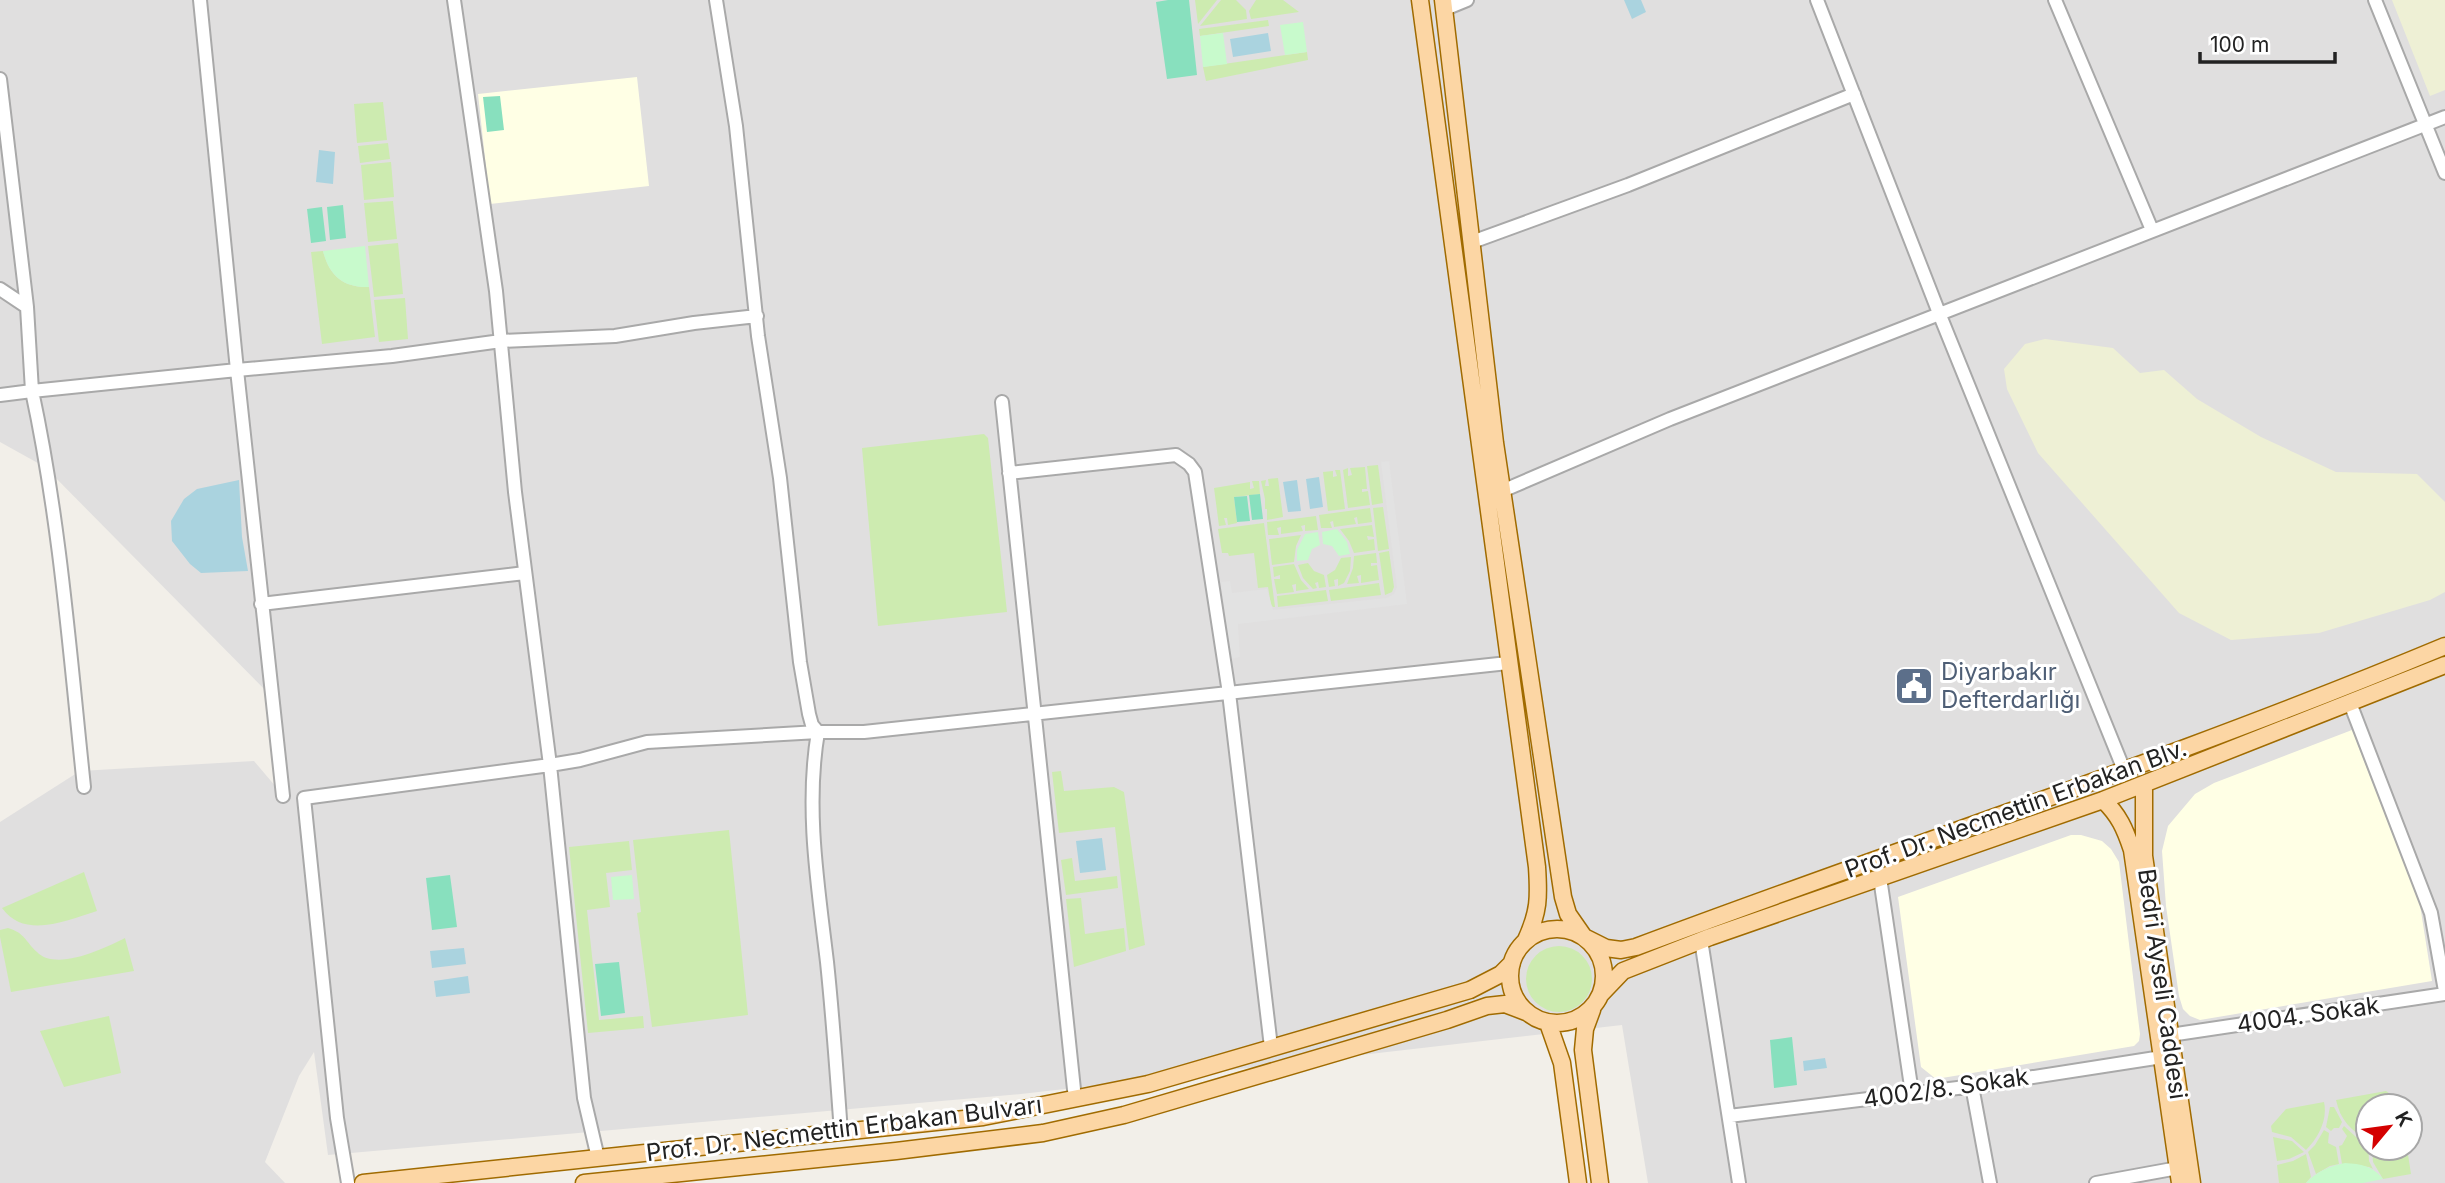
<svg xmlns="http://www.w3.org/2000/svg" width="2445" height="1183" viewBox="0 0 2445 1183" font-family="Inter,sans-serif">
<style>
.residential{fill:#e0dfdf;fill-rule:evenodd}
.education{fill:#ffffe5}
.farmland{fill:#eef0d5}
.grass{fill:#cdebb0}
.park{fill:#c8facc}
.pitch{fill:#88e0be}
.parking{fill:#e2e2e2}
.water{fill:#aad3df}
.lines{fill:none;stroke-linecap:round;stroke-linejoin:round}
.minor-casing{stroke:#a9a9a9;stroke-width:16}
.major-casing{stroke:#a06b00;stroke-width:19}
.minor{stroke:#fff;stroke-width:12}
.major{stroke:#fcd6a4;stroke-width:16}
.labels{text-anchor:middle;stroke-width:6;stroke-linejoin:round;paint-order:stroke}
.service-label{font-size:24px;fill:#4e5e75;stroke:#fff;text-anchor:start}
.street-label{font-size:24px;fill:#222;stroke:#fff}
</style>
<rect width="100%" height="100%" fill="#f2efe9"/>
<path class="residential" d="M0 0H2445V1183H1648L1622 1025 1021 1094 328 1155 314 1052 299 1076 265 1162 285 1183H0V822L80 771 254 761 282 794 270 695 45 467 0 442ZM2368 1106H2410V1148H2368Z"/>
<path class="education" d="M637 77 649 186 490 204 478 94Z
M2352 730 2420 905 2432 981 2200 1020 2190 1016 2183 1009 2179 996 2166 906 2162 851 2168 826 2195 794 2214 783Z
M2071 835H2081L2102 841 2111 849 2119 862 2140 1034 2139 1041 2134 1046 1936 1079 1921 1067 1898 897Z"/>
<path class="farmland" d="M2392 0H2445V90L2430 96Z
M2045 339 2113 348 2140 373 2164 370 2197 399 2261 437 2336 472 2417 474 2445 502V592L2430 600 2319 633 2231 640 2179 613 2038 453 2007 389 2004 369 2025 344Z"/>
<path class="grass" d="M1195 0H1217L1198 24Z
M1221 0H1236L1246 10 1247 19 1200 26Z
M1256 0H1283L1299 12 1251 19 1249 11Z
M1268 20 1269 26 1200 36 1199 29Z
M1307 52 1308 60 1206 81 1203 67Z
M383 102 387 140 357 143 354 104Z
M388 143 390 159 360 163 358 146Z
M391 162 394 197 364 200 361 165Z
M393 201 397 239 368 242 364 203Z
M398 243 403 294 374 297 368 246Z
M323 251C329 275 343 288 369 287L375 337 322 344 311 252Z
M405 298 408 339 379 342 374 300Z
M984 434 988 438 1007 612 878 626 862 448Z
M1378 465 1383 503 1372 505 1367 466Z
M1365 467 1367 489H1362V492L1368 491 1370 505 1348 508 1343 470 1348 468V476L1352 475 1350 468Z
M1335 470H1340L1345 509 1328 511 1323 472 1333 471V477L1337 476Z
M1278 478 1283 517 1267 520V509H1265V499L1261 481 1266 480 1265 486H1269L1268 479Z
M1252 481H1259L1260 494 1234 497 1237 523 1228 525 1227 518H1224L1226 525 1219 526 1214 488 1250 482V489L1254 488Z
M1383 507 1389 549 1378 551 1373 508Z
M1370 508 1372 522 1358 524 1357 517 1354 518 1356 524 1334 527 1333 521 1330 522 1332 528H1321L1319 515Z
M1316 516 1318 530 1305 531V525L1301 526 1303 531 1281 534V527L1277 528 1279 535H1268L1267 522Z
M1264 523 1275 607H1273L1271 605 1268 587 1258 588 1254 553 1229 556 1228 553H1222L1218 529Z
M1372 525 1374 537 1367 536 1368 540 1374 539 1375 550 1354 553 1349 541 1340 529Z
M1301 535 1296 546 1294 562 1272 565 1269 539Z
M1389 551 1394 587 1392 592 1385 595 1379 553Z
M1376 553 1377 563H1371V566L1377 565 1379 580 1361 583V575L1357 576 1359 583 1347 584 1353 568 1354 556Z
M1351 557 1350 571 1344 583 1338 586V579L1334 580 1335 586 1329 587 1327 575 1335 570 1341 558Z
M1308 563 1314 571 1324 575 1326 587 1319 588 1318 582 1315 583 1317 588 1313 589 1303 578 1298 565Z
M1294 564 1301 580 1309 589 1296 591V584L1292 585 1294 592 1277 594 1274 579H1280V575L1274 577 1273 567Z
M1379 583 1381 595 1331 601 1329 590Z
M1326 590 1328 601 1278 607 1277 596Z
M1061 771 1064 791 1114 787 1124 792 1145 945 1129 950 1115 827 1059 833 1052 772Z
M729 830 748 1015 652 1027 637 913 641 912 633 840Z
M629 841 632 870 606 873 610 907 587 910 599 1020 643 1016 644 1028 588 1033 569 847Z
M1072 858 1075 881 1117 876 1118 888 1066 895 1061 860Z
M84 872 97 911C67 920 25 940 2 908Z
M1081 898 1085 934 1124 928 1126 951 1074 967 1066 899Z
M8 928C25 933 25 941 37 952 56 972 105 948 125 938L134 971 11 992 0 937V930Z
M1526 979a33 33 0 1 1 66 0a33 33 0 1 1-66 0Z
M109 1016 121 1073 64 1087 40 1031Z
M2386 1091 2397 1099 2399 1106H2368V1139C2351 1132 2340 1119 2336 1100Z
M2324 1102C2328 1120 2318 1138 2306 1150L2291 1137 2272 1132 2271 1126 2286 1109Z
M2330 1107H2334L2342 1122 2339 1128H2334L2331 1131 2326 1127Z
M2344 1126 2356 1137 2368 1143 2369 1161 2373 1169 2369 1167 2342 1164 2339 1146 2342 1145 2347 1136 2342 1129Z
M2324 1130 2329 1133 2328 1143 2336 1147 2339 1164 2330 1166 2316 1174 2308 1152 2315 1145Z
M2273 1137 2292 1141 2304 1152 2289 1159 2277 1161Z
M2372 1148H2407L2411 1174 2383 1179 2373 1162Z
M2306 1154 2311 1177 2306 1183H2279L2277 1165 2293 1161Z"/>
<path class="park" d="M1303 22 1307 52 1285 55 1280 25Z
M1223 33 1227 64 1203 67 1200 36Z
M365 246 369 287C343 288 329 275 323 251Z
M1337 529 1347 542 1350 554 1339 556 1332 546 1323 544 1322 532Z
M1318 532 1320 545 1312 549 1308 560 1297 561V550L1305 534Z
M632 875 634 899 613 900 611 877Z
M2345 1163C2361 1164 2373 1166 2383 1179L2363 1183H2306C2317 1171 2330 1166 2345 1163Z"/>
<path class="pitch" d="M1168 0H1189L1197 75 1167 79 1156 2Z
M500 96 504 130 487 132 483 97Z
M343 205 346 238 330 240 327 207Z
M322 207 326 241 311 243 307 209Z
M1260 494 1263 519 1252 520 1249 495Z
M1247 496 1250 521 1237 522 1234 497Z
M450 875 457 927 432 930 426 878Z
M619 962 625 1013 601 1016 595 964Z
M1792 1037 1797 1085 1774 1088 1770 1040Z"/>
<path class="parking" d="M1389 461 1407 604 1238 624 1240 657 1231 659 1221 582 1230 581 1232 593 1267 589 1273 610 1387 598 1394 594 1397 587 1381 462Z"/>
<path class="water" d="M1624 0H1641L1646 12 1632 19Z
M1268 33 1271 51 1233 57 1230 39Z
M319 150 335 152 333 184 316 182Z
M1319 477 1323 507 1310 509 1306 479Z
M239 480 242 537 248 571 201 573 190 564 172 541 171 521 184 499 197 489Z
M1297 480 1301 511 1288 512 1283 482Z
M1102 838 1106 870 1080 873 1076 841Z
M464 948 466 964 432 968 430 951Z
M468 976 470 993 436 997 434 981Z
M1825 1058 1827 1068 1804 1071 1803 1061Z"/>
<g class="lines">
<defs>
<path id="minor" d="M200 0 237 370 283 796
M454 0 496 291 515 492 550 765 584 1098 598 1158
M716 0 736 126 758 336 780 478 800 662 809 714 812 725 818 732H864L1508 663
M1817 0 1939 313 2124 770
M2055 0 2152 230
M2375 0 2445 173
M1445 9 1467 0
M0 79 27 307 32 391 0 395
M1472 242 1628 185 1854 94
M0 289 27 307
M1002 402 1075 1099
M1009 473 1176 455 1189 464 1195 472 1229 693 1271 1047
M1502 491 1670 419 2445 117
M261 604 525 573
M2350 703 2431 913 2445 991
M84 787C70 655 60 521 32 391L237 370 392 356 501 341 615 336 694 323 757 316
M1880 878 1912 1093
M1701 940 1739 1183
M2170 1035 2445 994
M1972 1086 1990 1183
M1729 1116 1982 1085 2162 1057
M348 1183 337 1118 304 798 550 765 580 760 647 742 818 732C805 808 818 886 827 962 833 1019 837 1076 841 1133
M2096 1183 2178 1168"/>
<path id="major" d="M1420 0 1537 867C1539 898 1539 911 1526 940
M1443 0 1495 443 1563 897 1568 914 1584 937 1606 948 1621 950 1636 947C1905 846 2179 757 2445 646
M2144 784V856L2192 1183
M2103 800C2119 815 2125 829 2132 850L2180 1183
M1510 976a47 47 0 1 1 94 0a47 47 0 1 1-94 0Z
M1601 994 1623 971 1710 937 2103 800 2445 665
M1592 1010 1585 1029 1583 1050 1600 1183
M1548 1023 1562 1063 1578 1183
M363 1183 983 1117 1148 1084 1470 990 1501 974 1512 963
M584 1183 896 1151 1043 1133 1124 1115 1447 1020 1487 1006 1505 1004 1526 1012"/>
</defs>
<use href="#minor" class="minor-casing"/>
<use href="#major" class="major-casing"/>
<use href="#minor" class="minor"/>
<use href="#major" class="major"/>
</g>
<defs>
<symbol id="civic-square" viewBox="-11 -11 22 22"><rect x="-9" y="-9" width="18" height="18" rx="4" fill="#5c6f8a" stroke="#fff"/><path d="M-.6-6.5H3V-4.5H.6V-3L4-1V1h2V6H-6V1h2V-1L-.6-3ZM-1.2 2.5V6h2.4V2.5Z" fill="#fff"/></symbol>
</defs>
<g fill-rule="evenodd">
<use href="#civic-square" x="1892" y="664" width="44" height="44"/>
</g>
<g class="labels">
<g class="service-label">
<text x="1941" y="680">Diyarbakır<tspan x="1941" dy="28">Defterdarlığı</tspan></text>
</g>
<g class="street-label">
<text transform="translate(2016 809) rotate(-20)" y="8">Prof. Dr. Necmettin Erbakan Blv.</text>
<text transform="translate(2162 984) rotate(82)" y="8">Bedri Ayseli Caddesi</text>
<text transform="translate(2308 1015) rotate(-8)" y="8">4004. Sokak</text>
<text transform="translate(1946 1088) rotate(-8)" y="8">4002/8. Sokak</text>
<text transform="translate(844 1129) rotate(-7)" y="8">Prof. Dr. Necmettin Erbakan Bulvarı</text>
</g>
</g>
<g transform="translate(2389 1127) rotate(61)"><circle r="33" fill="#ffffff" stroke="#a7a7a7" stroke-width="2"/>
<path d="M0-5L12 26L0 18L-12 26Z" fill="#d40000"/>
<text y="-10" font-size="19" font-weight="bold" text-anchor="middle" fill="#222222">K</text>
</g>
<path d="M2200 52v10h135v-10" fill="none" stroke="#222222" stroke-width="3.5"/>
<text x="2210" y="52" font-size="21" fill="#222222" stroke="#ffffff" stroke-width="5" paint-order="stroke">100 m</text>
</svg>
